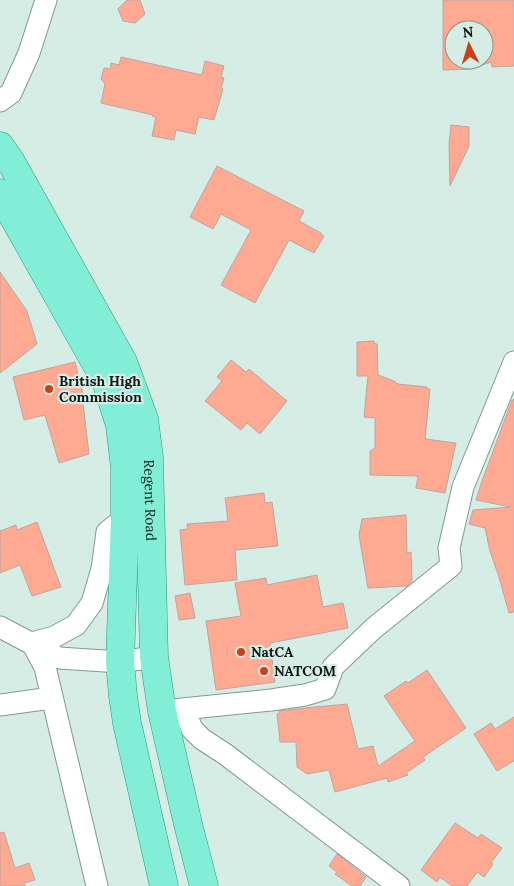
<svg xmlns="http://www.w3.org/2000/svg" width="514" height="886" viewBox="0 0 514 886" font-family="Lora,serif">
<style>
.building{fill:#feaa92;stroke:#bca6a0;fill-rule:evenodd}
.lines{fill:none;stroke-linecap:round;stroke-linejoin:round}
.minor-casing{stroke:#829991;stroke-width:23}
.major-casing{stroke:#239b81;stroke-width:29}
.minor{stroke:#fff;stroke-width:21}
.major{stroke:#82eed6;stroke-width:28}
.poi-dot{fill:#c94115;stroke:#d5ede5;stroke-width:2}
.labels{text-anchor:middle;stroke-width:4.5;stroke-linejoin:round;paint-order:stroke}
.poi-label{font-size:14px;font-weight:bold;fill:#0f1715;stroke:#d5ede5;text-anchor:start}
.street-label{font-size:14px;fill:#0f1715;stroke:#d5ede5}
</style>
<rect width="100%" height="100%" fill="#d5ede5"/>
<path class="building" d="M127 0H140L145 14 135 23 123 21 118 9Z
M443 0H514V66L492 67 491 62 471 69 443 70ZM454 30H484V60H454Z
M121 57 202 75 205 61 224 66 221 77 224 78 221 88 223 89 214 120 199 117 195 134 176 130 174 140 152 136 156 117H153V115L101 103 105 84 101 79 104 68 110 69 111 63 119 65Z
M451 125 469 127V146L450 186 449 144Z
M217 166 304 211 299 221 321 233V234L324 236 314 253 289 240 255 303 221 285 251 230 221 214 213 229 190 217Z
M0 272 27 311 37 344 0 373Z
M374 341 375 344H377L378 375 394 381 398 384 427 387V389H430L425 439 456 443 445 493 416 488 418 476 370 475V451L375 448V418L364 417 368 376H357V342Z
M231 360 246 372 249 369 287 401 260 434 247 423 241 430 205 401 222 381 217 377Z
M75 362 85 402 83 403 89 454 59 463 45 415 24 420 13 377Z
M512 400H514V612L509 613 499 577 490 551 485 528 469 524 473 510 511 507 476 500 482 481Z
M264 493 265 503 272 502 278 546 235 550 237 580 185 585 180 530 188 529 187 524 228 521 225 498Z
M406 515 407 553 411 552 412 581 407 586 368 588 359 535 362 519Z
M37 522 61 587 32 596 20 565 0 573V531L16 525 17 530Z
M317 575 323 607 343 603 348 628 270 643 275 682 216 690 206 621 241 616 235 583 266 578 267 585Z
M190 593 195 618 179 620 175 596Z
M427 670 466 728 423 757 425 760 406 773 408 775 388 782 387 778 335 792 329 770 307 774 297 767 296 742H280L277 714H279V711L305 708 347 704 358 749 373 746 378 766 415 741 384 696 406 681 408 683Z
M514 717V761L497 771 474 734 491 723 495 729Z
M455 823 478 838 481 834 502 848 491 863 493 864 484 877 477 872 467 886H452L440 877 437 882 421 870Z
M4 832 15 868 29 863 35 880 24 883 25 886H0V833Z
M337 854 366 877 360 886H352L335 874 337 872 329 866Z"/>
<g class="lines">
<defs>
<path id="minor" d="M0 101 11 93 29 53 46 0
M0 627 59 658 120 662 154 657
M32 643 45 667 97 886
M32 643 54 637 76 625 92 603 102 569 107 532 125 518
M0 705 51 698
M184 709 192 729 202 739 225 754 399 886
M162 711 271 700 305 695 325 689 333 667 374 628 451 566 449 548 463 487 514 362"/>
<g id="major">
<path id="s1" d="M0 146 11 162 123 362 144 419 149 457 154 657 162 711 188 824 204 886"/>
<path d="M0 193 106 381 120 425 125 468V518L120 662 123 696 127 723 164 886"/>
</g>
</defs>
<use href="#minor" class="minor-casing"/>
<use href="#major" class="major-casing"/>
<use href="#minor" class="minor"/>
<use href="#major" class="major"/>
</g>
<g class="poi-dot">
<circle cx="49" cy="389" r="5"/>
<circle cx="241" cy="652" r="5"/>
<circle cx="264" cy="671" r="5"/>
</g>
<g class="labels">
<g class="poi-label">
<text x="59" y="386">British High<tspan x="59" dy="16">Commission</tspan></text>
<text x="251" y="657">NatCA</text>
<text x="274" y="676">NATCOM</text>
</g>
<g class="street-label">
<text dy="5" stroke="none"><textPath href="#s1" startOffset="391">Regent Road</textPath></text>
</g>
</g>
<g transform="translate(469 45) rotate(355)"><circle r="24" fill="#d5ede5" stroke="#869792"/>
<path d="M0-4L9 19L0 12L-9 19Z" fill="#c94115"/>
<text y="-8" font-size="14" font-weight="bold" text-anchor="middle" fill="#0f1715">N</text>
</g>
</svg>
